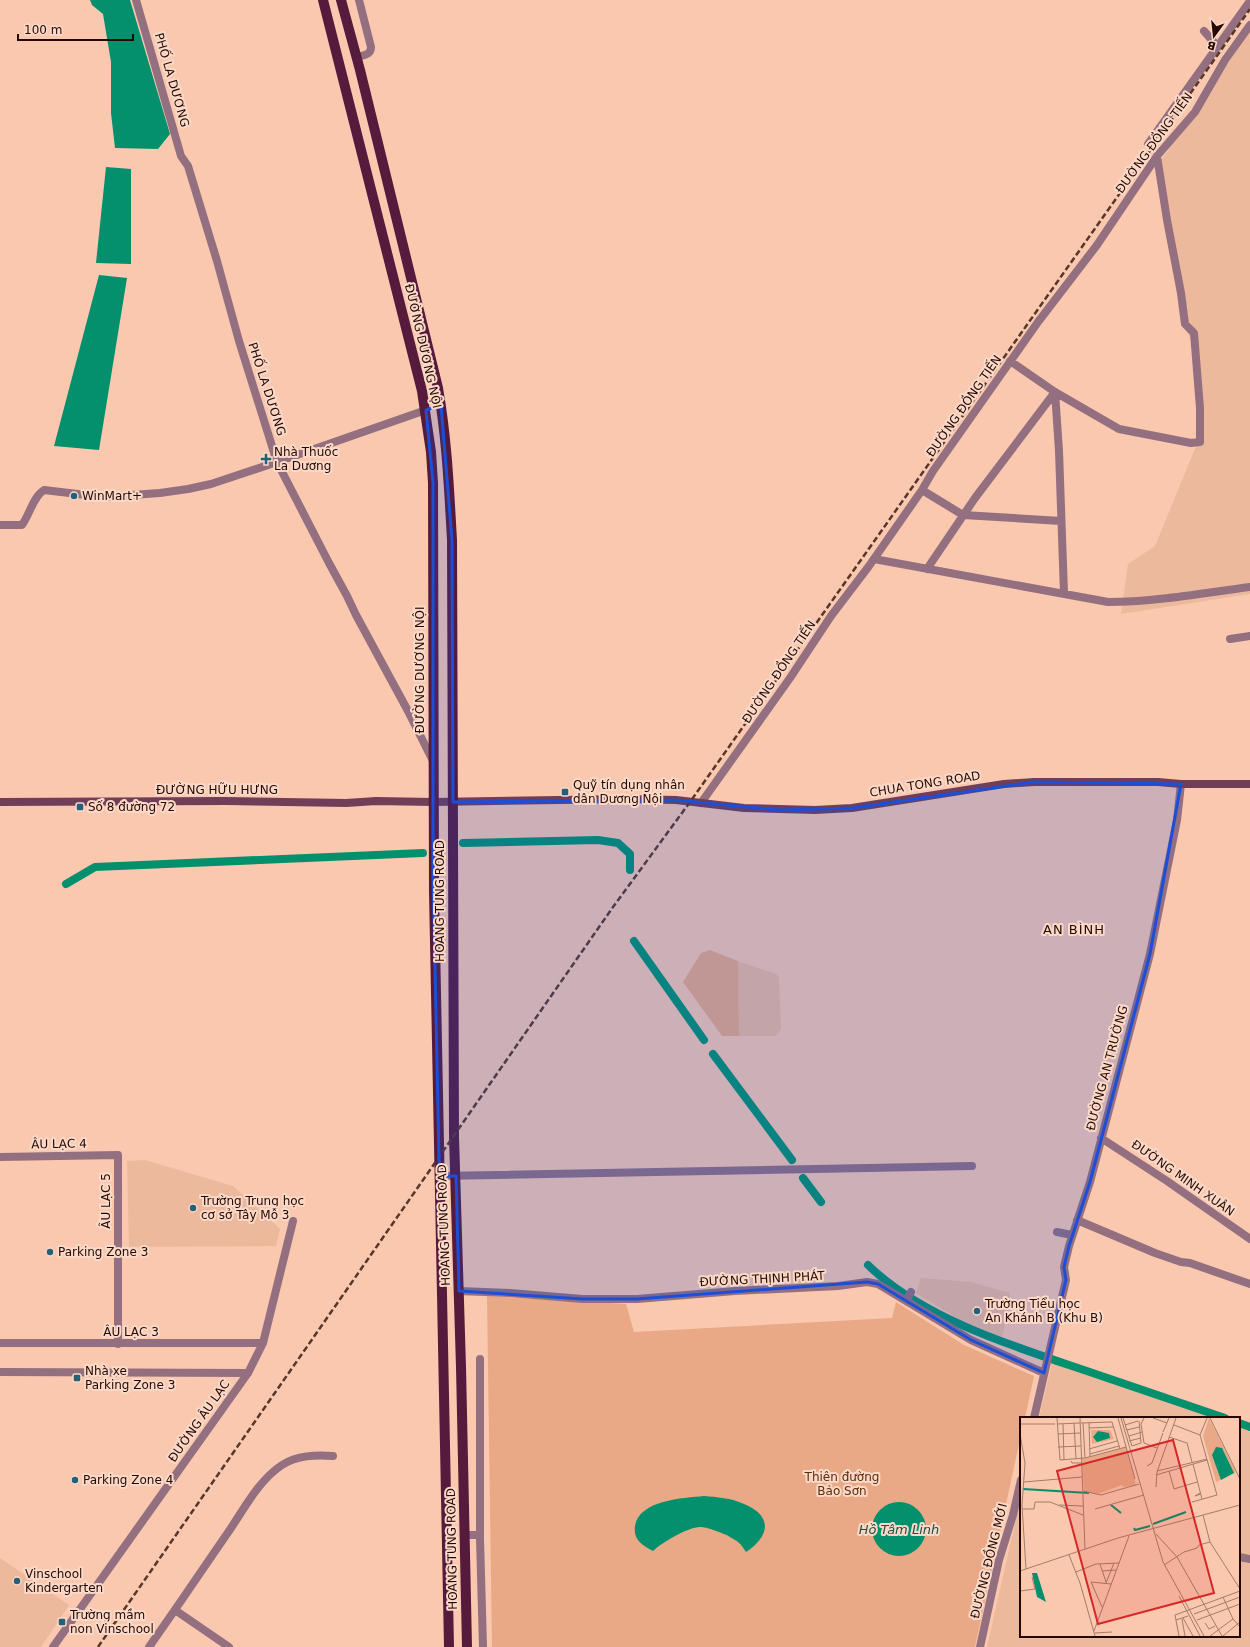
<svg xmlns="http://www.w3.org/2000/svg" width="1250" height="1647" viewBox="0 0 1250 1647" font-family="'DejaVu Sans',sans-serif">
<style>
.built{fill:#edb99d}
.green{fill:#eaa986}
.water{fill:#048f6d}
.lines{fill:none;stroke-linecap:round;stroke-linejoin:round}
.canal{stroke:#048f6d;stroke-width:8}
.minor{stroke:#936f80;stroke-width:8}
.secondary{stroke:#703e58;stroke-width:8}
.primary{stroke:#561a3c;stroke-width:10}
.rail{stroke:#58372a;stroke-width:2.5;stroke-dasharray:6 3;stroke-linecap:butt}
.marked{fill:#1d4ed8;fill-opacity:0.2;stroke:#1d4ed8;stroke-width:3;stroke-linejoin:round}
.poi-dot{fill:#256079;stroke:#fbd9c8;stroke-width:1.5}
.labels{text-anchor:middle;stroke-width:4;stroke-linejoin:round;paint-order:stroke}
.street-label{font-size:12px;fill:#250900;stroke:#fbd9c8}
.poi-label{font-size:12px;fill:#250900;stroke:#fbd9c8;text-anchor:start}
.park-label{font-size:12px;fill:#5e2b09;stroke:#fbd9c8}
.neighbourhood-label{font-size:13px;letter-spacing:1px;fill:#250900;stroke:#fbd9c8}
.water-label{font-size:13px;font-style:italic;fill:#214f40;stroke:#fbd9c8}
.inset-river{fill:none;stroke:#048f6d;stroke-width:2}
.inset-road{fill:none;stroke:#a47c69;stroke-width:1}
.view{fill:#d62828;fill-opacity:0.15;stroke:#d62828;stroke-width:2}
.inset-edge{fill:none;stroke:#250900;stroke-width:2}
</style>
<rect width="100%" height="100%" fill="#f9c8af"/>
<path class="built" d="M1250 31V594L1121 614 1128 564 1155 546 1199 439 1191 340 1180 319 1160 162Z
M738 961 776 974 779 977 781 1030 775 1036H739Z
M145 1160 233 1186 280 1229 276 1246 129 1247 127 1161Z
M921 1278 971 1282 1010 1293 1007 1316 1002 1337 962 1321 916 1293Z
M1052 1363 1214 1418H1039Z
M1239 1427 1250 1430V1647H987L1021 1497V1636H1239Z
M0 1558 69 1605 41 1647H0Z"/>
<path class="green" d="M710 950 738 961 739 1036H722L683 982 701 953Z
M487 1296 626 1304 634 1332 892 1318 896 1302 964 1345 1034 1376 1025 1418H1021V1435L975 1647H492Z"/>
<path class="water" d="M90 0H130L170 134 158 149 115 148 111 113V62L103 14 92 5Z
M106 167 131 169V264L96 263Z
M99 275 127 278 99 450 54 446Z
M704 1496C717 1497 731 1498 744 1504 773 1516 770 1536 746 1552 744 1549 741 1544 738 1542 731 1536 709 1527 700 1527 688 1527 661 1543 653 1551 642 1545 633 1540 635 1526 639 1500 683 1498 704 1496Z
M872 1529a27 27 0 1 1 54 0a27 27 0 1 1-54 0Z"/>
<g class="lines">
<path class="canal" d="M463 843 598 840 618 843 630 854V870
M66 884 95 867 423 853
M634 941 704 1040
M713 1054 792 1160
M803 1178 821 1202
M868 1265C921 1317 1009 1345 1078 1368 1127 1385 1176 1401 1225 1418
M1239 1423 1250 1427"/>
<path class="minor" d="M136 0 181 156 188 166 217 261 239 341 277 462 329 563 347 596 356 615 408 711 433 761
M1204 31 1218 47
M357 57C364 55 371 55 371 47L359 0
M1148 144 1250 1
M1010 361 1055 392 1119 429 1191 443 1200 442V408L1194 333 1185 324 1181 293 1167 220 1157 156
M1055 392 1059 451 1064 593
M922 490 963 515 1061 521
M0 525H22C30 514 33 497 44 490L103 497 160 493 188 489 211 484 277 462 426 410
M874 559 1108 602C1155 602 1203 593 1250 587
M927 569 975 498 1055 392
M1230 639 1250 636
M701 803 790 678 831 616 869 566 922 490 933 471 1038 322 1097 245 1157 156 1195 112 1225 60 1250 25
M1101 1138 1167 1181 1250 1239
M0 1157 118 1155V1344
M440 1176 972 1166
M1077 1220 1155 1253 1181 1262 1190 1263 1250 1284
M1057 1232 1072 1235
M459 1291 510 1293 583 1299H637L735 1291 838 1286 867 1282 878 1284 971 1340 1044 1373
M906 1301 911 1292
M0 1343H263
M480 1359V1539L483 1647
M0 1372 248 1373
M1034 1418 1066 1280 1064 1267 1069 1246 1090 1182 1150 954 1177 820 1181 784
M465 1535H480
M1239 1557 1250 1559
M175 1610 229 1647
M53 1647 248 1373 263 1343 293 1221
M149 1647C176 1609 202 1570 229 1531 244 1509 259 1480 282 1465 297 1455 316 1455 333 1456
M980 1647 999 1560 1013 1515 1021 1480"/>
<path class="secondary" d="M0 802 226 801 346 803 376 801 433 802 626 799 676 800 744 808 815 810 852 808 1004 784 1034 782H1158L1181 784H1250"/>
<path class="primary" d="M323 0 422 391 431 452 433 483 434 892 449 1647
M341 0 360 70 438 388C447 439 449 489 452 540L454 1137 461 1367 467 1647"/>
<path class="rail" d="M98 1647 613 907 690 802 1250 9"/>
</g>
<path class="marked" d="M441 405 452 540 453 802 676 800 780 810 852 808 1034 782 1181 784 1150 954 1090 1182 1069 1246 1064 1267 1066 1280 1044 1373 971 1340 878 1284 867 1282 637 1299H583L459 1291 456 1176H440L439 1159 433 873V483L426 410Z"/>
<g class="poi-dot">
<path d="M264 453h4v4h4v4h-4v4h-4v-4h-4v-4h4z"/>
<circle cx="74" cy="496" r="4"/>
<rect x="561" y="788" width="8" height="8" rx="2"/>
<rect x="76" y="803" width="8" height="8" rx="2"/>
<circle cx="193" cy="1208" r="4"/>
<circle cx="50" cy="1252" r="4"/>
<circle cx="977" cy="1311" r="4"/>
<rect x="73" y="1374" width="8" height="8" rx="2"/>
<circle cx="75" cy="1480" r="4"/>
<circle cx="17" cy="1581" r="4"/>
<rect x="58" y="1618" width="8" height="8" rx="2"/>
</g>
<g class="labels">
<g class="street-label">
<text transform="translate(172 80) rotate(74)" y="4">PHỐ LA DƯƠNG</text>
<text transform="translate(1154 143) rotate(-54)" y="4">ĐƯỜNG ĐỒNG TIẾN</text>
<text transform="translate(423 346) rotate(77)" y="4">ĐƯỜNG DƯƠNG NỘI</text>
<text transform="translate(267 389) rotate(72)" y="4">PHỐ LA DƯƠNG</text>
<text transform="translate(964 406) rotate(-55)" y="4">ĐƯỜNG ĐỒNG TIẾN</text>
<text transform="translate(420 670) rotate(-90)" y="4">ĐƯỜNG DƯƠNG NỘI</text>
<text transform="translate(779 672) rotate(-56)" y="4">ĐƯỜNG ĐỒNG TIẾN</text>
<text transform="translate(925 784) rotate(-9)" y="4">CHUA TONG ROAD</text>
<text x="217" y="794">ĐƯỜNG HỮU HƯNG</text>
<text transform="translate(440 901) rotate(-90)" y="4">HOANG TUNG ROAD</text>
<text transform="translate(1107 1068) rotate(-75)" y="4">ĐƯỜNG AN TRƯỜNG</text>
<text transform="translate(59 1144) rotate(-1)" y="4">ÂU LẠC 4</text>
<text transform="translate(1183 1178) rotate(35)" y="4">ĐƯỜNG MINH XUÂN</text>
<text transform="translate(106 1201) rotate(-90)" y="4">ÂU LẠC 5</text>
<text transform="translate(444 1225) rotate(-92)" y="4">HOANG TUNG ROAD</text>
<text transform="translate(762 1279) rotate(-3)" y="4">ĐƯỜNG THỊNH PHÁT</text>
<text x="131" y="1336">ÂU LẠC 3</text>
<text transform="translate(199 1421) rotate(-55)" y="4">ĐƯỜNG ÂU LẠC</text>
<text transform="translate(452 1549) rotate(-91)" y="4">HOANG TUNG ROAD</text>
<text transform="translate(989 1561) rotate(-76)" y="4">ĐƯỜNG ĐỒNG MỚI</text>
</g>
<g class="poi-label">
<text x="274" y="456">Nhà Thuốc<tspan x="274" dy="14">La Dương</tspan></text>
<text x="82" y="500">WinMart+</text>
<text x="573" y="789">Quỹ tín dụng nhân<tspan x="573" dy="14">dân Dương Nội</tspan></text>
<text x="88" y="811">Số 8 đường 72</text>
<text x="201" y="1205">Trường Trung học<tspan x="201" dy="14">cơ sở Tây Mỗ 3</tspan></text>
<text x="58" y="1256">Parking Zone 3</text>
<text x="985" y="1308">Trường Tiểu học<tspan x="985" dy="14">An Khánh B (Khu B)</tspan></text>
<text x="85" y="1375">Nhà xe<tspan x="85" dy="14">Parking Zone 3</tspan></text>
<text x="83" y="1484">Parking Zone 4</text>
<text x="25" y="1578">Vinschool<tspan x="25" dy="14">Kindergarten</tspan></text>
<text x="70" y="1619">Trường mầm<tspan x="70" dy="14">non Vinschool</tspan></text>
</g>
<g class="park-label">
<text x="842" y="1481">Thiên đường<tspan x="842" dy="14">Bảo Sơn</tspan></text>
</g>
<g class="neighbourhood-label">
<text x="1074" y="934">AN BÌNH</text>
</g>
<g class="water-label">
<text x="899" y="1534">Hồ Tâm Linh</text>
</g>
</g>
<g transform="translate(1020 1417)">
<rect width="220" height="220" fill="#f9c8af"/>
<path d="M189 1 216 55 196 65 183 19ZM71 13H90L94 22 72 27ZM106 30 116 68 103 70 102 68 78 77 64 74 62 42Z" fill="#eaa986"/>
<path d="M78 14 89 16 90 21 77 25 73 20ZM196 30 202 31 214 56 201 63 192 38ZM12 156H17L26 185 17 180Z" fill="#048f6d"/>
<path class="inset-river" d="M3 72 69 76M91 88 101 96M133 107 166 95M114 111 115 113 130 109"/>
<path class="inset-road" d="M37 1 40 43 65 41 106 30M60 1 65 132M98 1 115 62M101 1 143 145 184 219M103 1 112 29 121 26 119 4M124 1 121 7 124 26 137 31M133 1 147 6M190 1 220 62M54 6 56 42M61 6 92 5 100 32M63 6 65 41M69 6 70 40M0 7H35M37 7 60 6M43 7 44 43M105 8 118 4M154 8 180 18M69 11 93 10M107 13 119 10M143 15 149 1M0 17 5 46 2 88 6 152M38 17 61 16M109 19 122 15M149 20 167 26 172 45M109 24 121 21M38 30 61 29M69 32 97 24M70 37 99 29M0 43V66M51 44 52 46H62M173 47 182 82M127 49 132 46 143 16M137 54 187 42M149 54 154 72 177 65M136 58 187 43M4 65 62 60M136 70 137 55 156 1M63 74 81 78 119 67M180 76 175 79 181 77M172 85 197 78 180 18 187 1M39 88 63 89M2 92H14L15 85H30L63 98M75 92 124 78M183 98 190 125 220 172M136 117 157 140 202 219M49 138 60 166 75 219M80 147 86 165M144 148 164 135 177 131 179 128 190 125M0 154 98 121 220 88M82 154 96 153M56 155 76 147 99 146M86 166 94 146M0 174 15 172 12 160M159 179 180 219M203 180 213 202 220 210M82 190 71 165 91 167M174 197 220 180M163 201 173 219M162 202 165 219M156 203 168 199M177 203 220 187M185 206 189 212 195 209M74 214 109 119M75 216 92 215M159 219 155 198 220 174M190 219 213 202M203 219 220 205"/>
<path class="view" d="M153 23 194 176 78 207 37 54Z"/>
<rect width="220" height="220" class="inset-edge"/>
</g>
<g transform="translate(1214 36) rotate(195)" stroke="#fbd9c8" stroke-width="3" paint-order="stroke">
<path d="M0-3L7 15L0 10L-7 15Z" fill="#250900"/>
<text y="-6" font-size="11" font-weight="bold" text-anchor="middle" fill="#250900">B</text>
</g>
<path d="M18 34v6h115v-6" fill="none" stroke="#250900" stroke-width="2"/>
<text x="24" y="34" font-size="12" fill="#250900" stroke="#fbd9c8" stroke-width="3" paint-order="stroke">100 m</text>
</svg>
